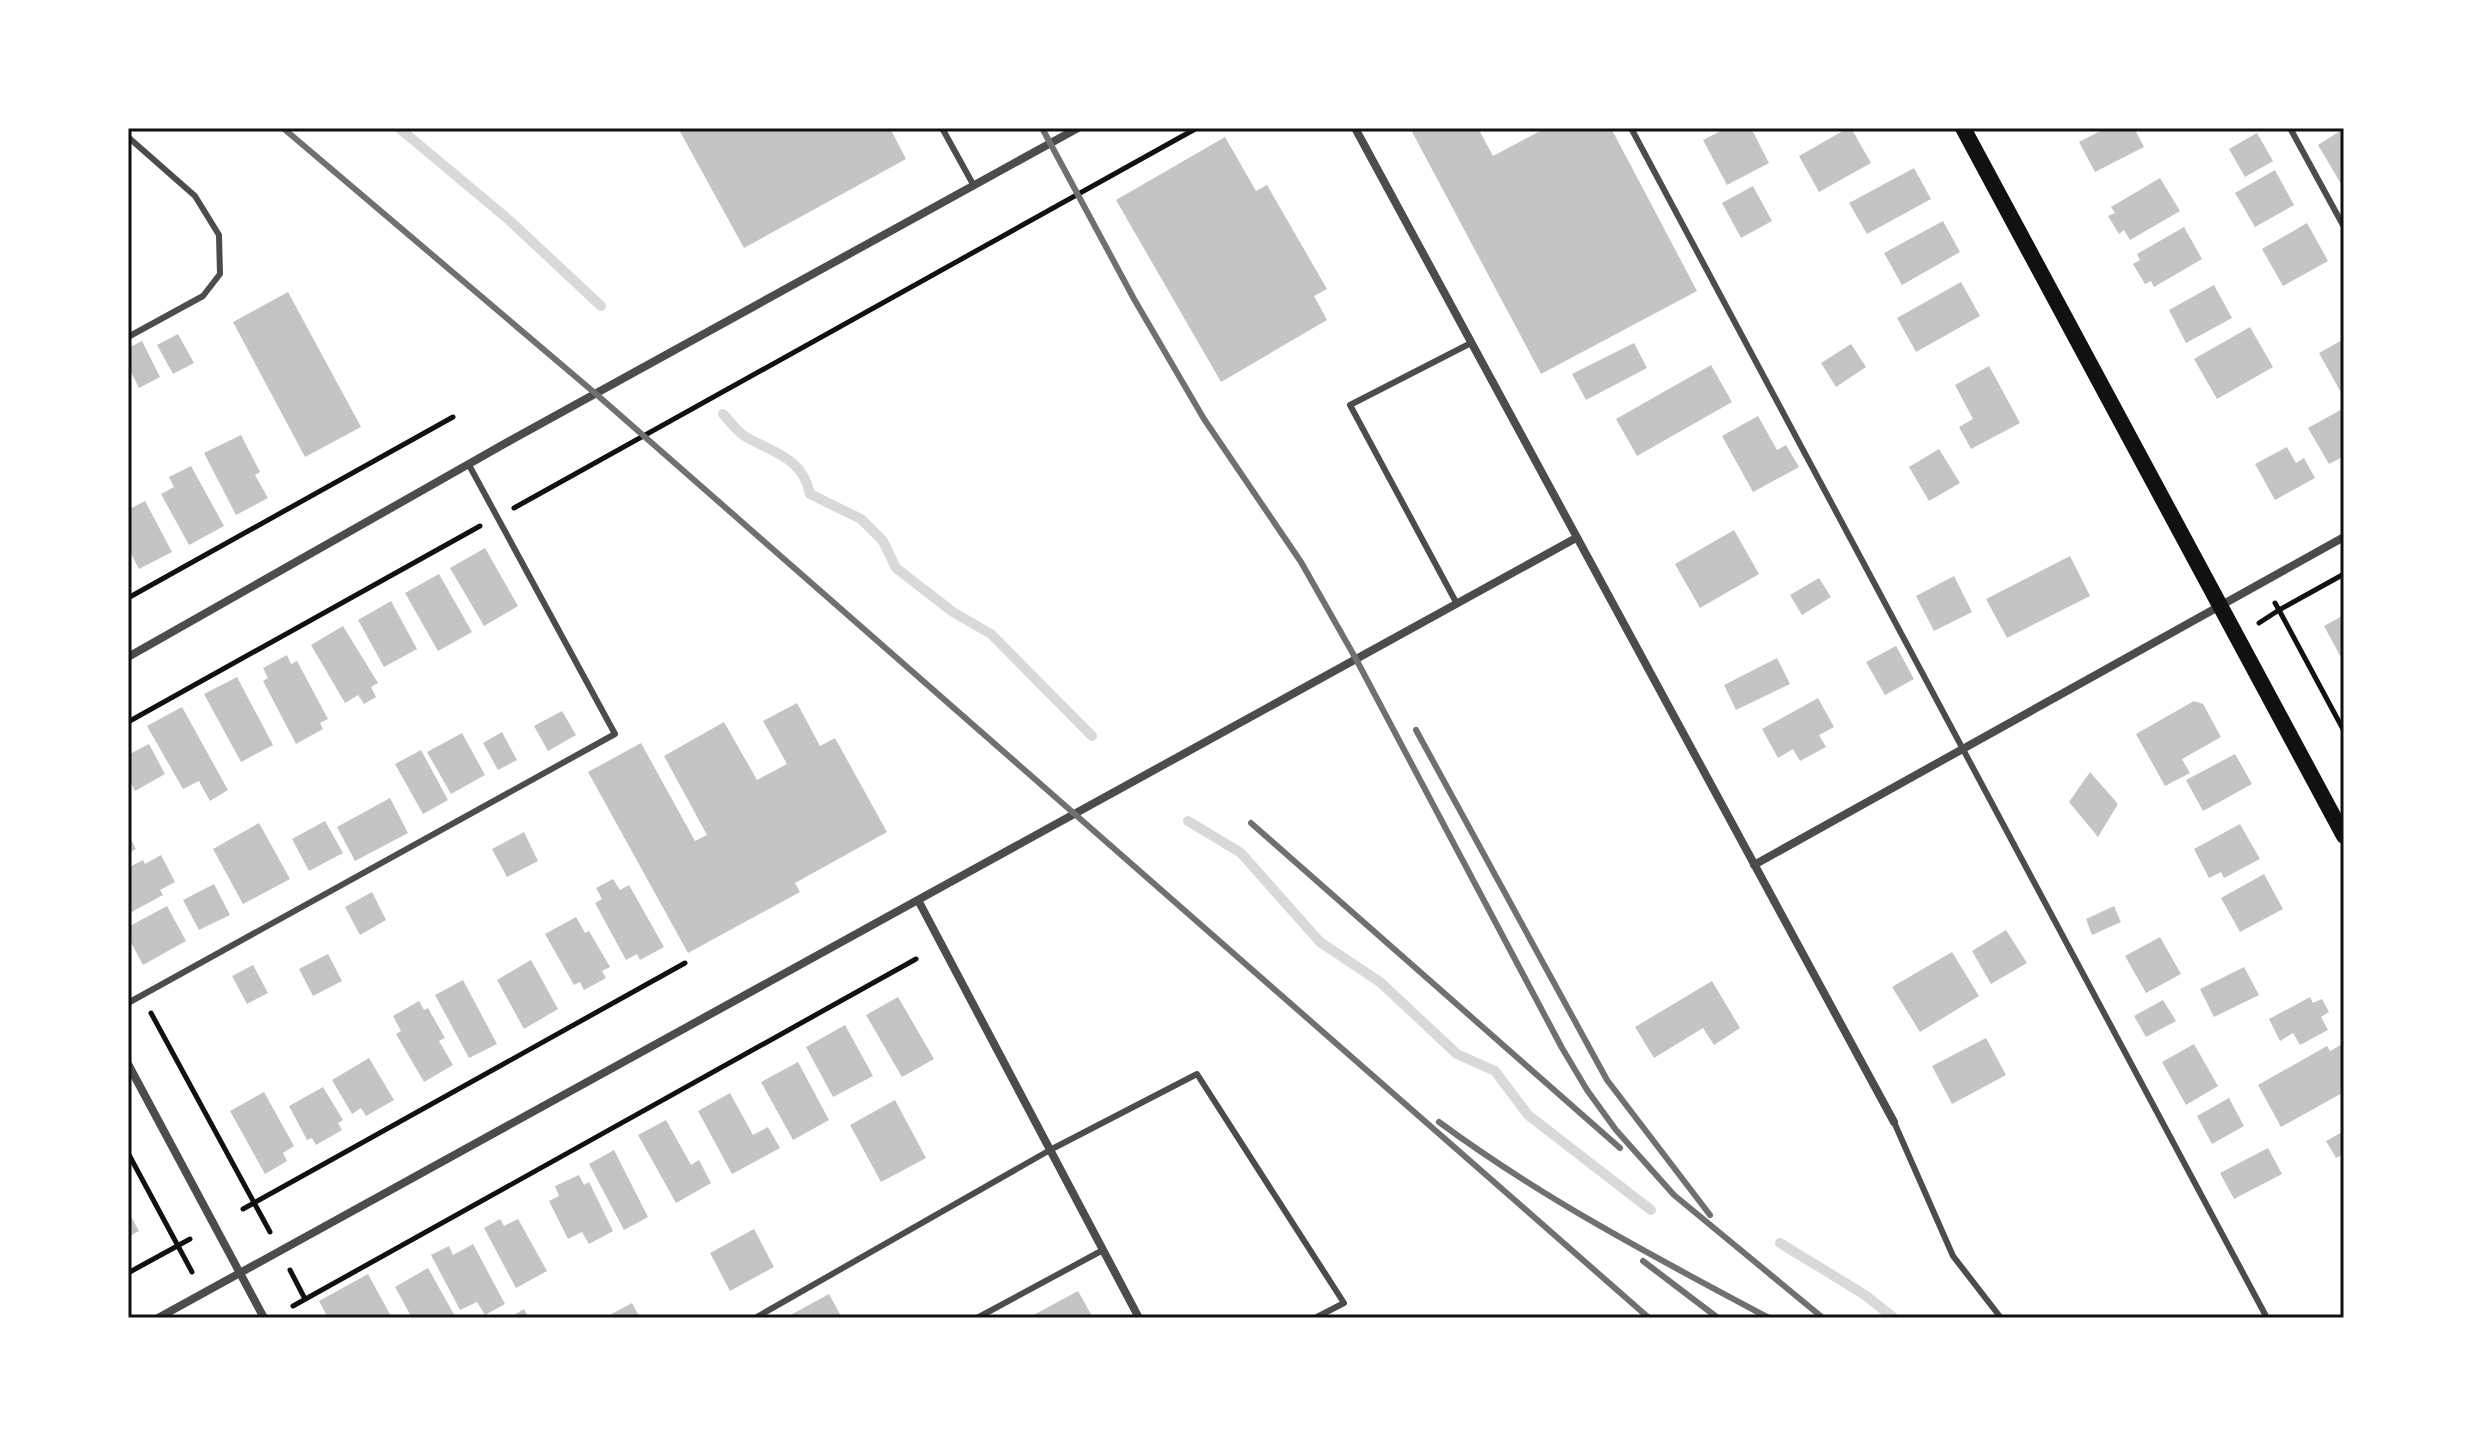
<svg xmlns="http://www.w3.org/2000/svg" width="2472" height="1446" viewBox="0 0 2472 1446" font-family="Arial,sans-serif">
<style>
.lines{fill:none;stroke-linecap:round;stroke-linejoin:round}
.stream{stroke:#d9d9d9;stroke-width:10}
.building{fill:#c4c4c4}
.path{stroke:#111;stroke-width:5}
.service{stroke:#4c4c4c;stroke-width:6}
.minor{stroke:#4c4c4c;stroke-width:8}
.secondary{stroke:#111;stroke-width:16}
.rail{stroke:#707070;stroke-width:6}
.neatline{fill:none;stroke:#111;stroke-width:3}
</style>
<rect width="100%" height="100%" fill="#fff"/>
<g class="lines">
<path class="stream" d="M399 128 509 220 601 306
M723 414C730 421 737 432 746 437 774 453 803 458 810 494L861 519 883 541 896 568 953 612 991 634 1092 736
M1188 821 1241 853 1320 942 1380 982 1457 1054 1495 1071 1528 1115 1651 1210
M1780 1243 1865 1295 1894 1318"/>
</g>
<path class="building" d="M678 128H890L906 159 744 248Z
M1410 128H1478L1493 156 1546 128H1611L1697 291 1541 374Z
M1726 128H1751L1769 163 1727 185 1703 140Z
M1848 128H1851L1871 163 1819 192 1799 156Z
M2106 128H2134L2144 147 2095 172 2079 142Z
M2340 131 2344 137V189L2318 145Z
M2257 133 2273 161 2245 177 2229 149Z
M1225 137 1256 191 1267 185 1327 289 1314 296 1327 320 1221 382 1116 200Z
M1914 168 1931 199 1867 234 1849 203Z
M2275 170 2294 205 2255 227 2235 193Z
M2160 178 2180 211 2130 240 2124 230 2119 234 2108 216 2115 213 2111 207Z
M1753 186 1772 221 1741 238 1722 203Z
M1943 221 1960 252 1902 285 1884 253Z
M2307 223 2328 261 2283 286 2262 249Z
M2184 227 2202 259 2154 287 2151 281 2145 284 2133 264 2140 260 2137 254Z
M1961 282 1980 316 1916 352 1897 318Z
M2214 285 2232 318 2186 343 2169 310Z
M288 292 361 427 305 457 233 322Z
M2250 327 2273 367 2217 399 2194 359Z
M178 334 194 363 173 374 157 345Z
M2344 339V398L2319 353Z
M142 341 160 377 139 388 128 366V348Z
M1634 343 1647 368 1586 400 1572 374Z
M1851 344 1866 367 1836 387 1821 363Z
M1711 365 1732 402 1637 456 1616 419Z
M1989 366 2020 423 1971 449 1959 427 1973 419 1955 385Z
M2344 408V456L2329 464 2308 428Z
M1758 416 1777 450 1786 445 1799 467 1753 492 1722 436Z
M241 435 260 472 255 475 268 498 236 515 204 453Z
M2287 447 2296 463 2304 458 2315 478 2275 500 2255 464Z
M1939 449 1960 483 1929 501 1909 467Z
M191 466 224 526 189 545 161 494 174 487 169 477Z
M145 501 172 552 139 569 128 548V510Z
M1734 530 1759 574 1700 608 1675 564Z
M485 548 518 606 484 626 450 568Z
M2070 556 2090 596 2007 638 1986 599Z
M439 574 472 632 438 651 405 593Z
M1954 576 1972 612 1934 631 1916 596Z
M1819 578 1831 597 1802 615 1790 595Z
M391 601 417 649 384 667 358 620Z
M2344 615V663L2324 626Z
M343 626 378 683 371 687 376 697 364 704 358 695 345 703 311 645Z
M1896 646 1914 679 1885 695 1866 662Z
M287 655 291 664 297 661 328 719 320 723 323 729 296 744 263 681 268 678 263 668Z
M1777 658 1790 684 1736 710 1724 685Z
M237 677 273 745 241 762 204 694Z
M1818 698 1834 727 1819 735 1826 747 1800 761 1793 749 1778 758 1762 729Z
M2194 701 2203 704 2221 737 2182 759 2190 773 2165 786 2136 734Z
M797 703 820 746 835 738 887 832 795 883 800 892 688 953 588 772 641 743 695 841 707 835 664 756 724 722 757 780 787 764 763 721Z
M182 707 228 790 210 801 199 781 183 789 147 726Z
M562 711 576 735 548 751 534 726Z
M502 732 517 760 498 770 483 743Z
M462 733 485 775 451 794 427 752Z
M149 744 165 774 135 791 128 777V755Z
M421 750 448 800 423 814 395 764Z
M2235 754 2252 784 2203 811 2186 780Z
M2090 772 2118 804 2098 837 2069 802Z
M390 798 408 833 355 861 337 827Z
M325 821 343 853 309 871 292 839Z
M259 823 290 879 243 904 213 849Z
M2240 824 2260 859 2224 878 2221 872 2209 878 2194 849Z
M524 832 538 861 507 877 492 849Z
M128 834 136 849 128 853Z
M161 855 175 882 160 890 163 895 128 914V868L143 860 145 864Z
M2264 874 2283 909 2240 932 2221 898Z
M613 879 620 890 629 885 664 947 640 960 637 954 626 960 595 903 602 899 596 888Z
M214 884 230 915 199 930 183 900Z
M372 892 386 920 360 935 345 907Z
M167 906 186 941 143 965 128 937V927Z
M2114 906 2121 922 2092 935 2086 919Z
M576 917 585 933 589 931 610 967 602 971 606 978 584 990 580 982 574 985 545 934Z
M2006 930 2027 963 1991 984 1972 951Z
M2160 937 2181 974 2146 993 2125 956Z
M1952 952 1979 996 1920 1032 1892 987Z
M328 954 342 981 313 996 299 969Z
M531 960 558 1009 524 1029 497 980Z
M253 965 268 993 247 1004 232 976Z
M2244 967 2259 995 2214 1017 2200 989Z
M463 980 497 1044 469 1058 435 995Z
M1712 981 1740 1028 1714 1045 1703 1028 1654 1058 1635 1027Z
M898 997 934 1059 902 1077 866 1015Z
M2310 997 2313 1003 2322 999 2329 1012 2321 1017 2328 1030 2300 1045 2293 1033 2280 1041 2269 1019Z
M2163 1000 2176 1021 2146 1037 2134 1016Z
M419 1001 424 1010 428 1008 445 1038 439 1041 453 1065 424 1082 396 1034 401 1031 393 1016Z
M845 1025 873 1076 833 1097 806 1047Z
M1986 1038 2006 1075 1952 1104 1932 1066Z
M2344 1043V1092L2281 1127 2258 1085 2327 1046 2330 1051Z
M2194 1044 2218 1086 2186 1105 2162 1062Z
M369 1058 394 1100 366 1116 361 1108 352 1114 332 1080Z
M798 1062 829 1120 793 1140 761 1082Z
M323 1087 343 1120 338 1123 342 1130 316 1145 312 1138 307 1140 289 1106Z
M264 1092 294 1146 283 1153 287 1161 265 1174 230 1111Z
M730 1093 753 1135 768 1127 780 1148 732 1174 698 1111Z
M2229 1098 2244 1126 2212 1144 2197 1116Z
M895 1100 926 1158 881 1182 850 1125Z
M666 1120 691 1165 699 1160 711 1183 676 1203 638 1135Z
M2344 1131V1154L2336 1158 2326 1141Z
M2268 1148 2282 1174 2234 1199 2220 1173Z
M614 1150 648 1217 624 1230 589 1164Z
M579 1175 584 1185 589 1182 613 1231 589 1244 582 1232 568 1239 549 1201 559 1196 555 1186Z
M128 1211 139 1231 128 1237Z
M500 1219 504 1226 518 1219 547 1271 516 1288 484 1228Z
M754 1229 774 1267 730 1291 710 1253Z
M473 1244 505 1304 485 1315 477 1302 460 1310 431 1255 449 1246 453 1255Z
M428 1268 456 1318H412L395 1287Z
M368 1274 392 1318H328L319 1301Z
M1078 1291 1093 1318H1028Z
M829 1294 842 1318H785Z
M632 1303 640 1318H604Z
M524 1309 529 1318H509Z"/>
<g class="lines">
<path class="path" d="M514 508 1197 128
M2344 574 2279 610 2344 731
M128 598 453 417
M2259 623 2279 610 2275 603
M128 722 480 526
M151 1013 270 1232
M128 1153 192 1272
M243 1209 685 963
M290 1270 305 1299
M128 1273 190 1239
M293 1306 916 959"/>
<path class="service" d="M942 128 974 186
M1631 128 2267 1318
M2290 128 2344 227
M128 137 195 196 219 235 220 274 203 296 128 337
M1457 604 1350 405 1471 343
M128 1003 615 734 469 465
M1894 1122 1953 1256 2001 1318
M755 1318 1050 1150 1197 1074 1344 1303 1315 1318
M977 1318 1103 1250"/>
<path class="minor" d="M1355 128 1894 1122
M128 657 513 439 1078 128
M1754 865 2344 537
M918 900 1139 1318
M128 1064 264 1318
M158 1318 1576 538"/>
<path class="secondary" d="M1963 128 2344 836"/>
<path class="rail" d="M283 128 596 394 1649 1318
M1042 128 1134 299 1204 419 1301 562 1356 659 1562 1048 1587 1090 1616 1130 1674 1195 1823 1318
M1416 730 1607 1080 1710 1215
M1251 823 1620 1148
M1439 1122C1542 1198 1656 1258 1769 1318
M1643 1261 1718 1318"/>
</g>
<rect width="2472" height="1446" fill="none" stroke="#ffffff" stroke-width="260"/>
<rect x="130" y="130" width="2212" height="1186" class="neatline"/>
</svg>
